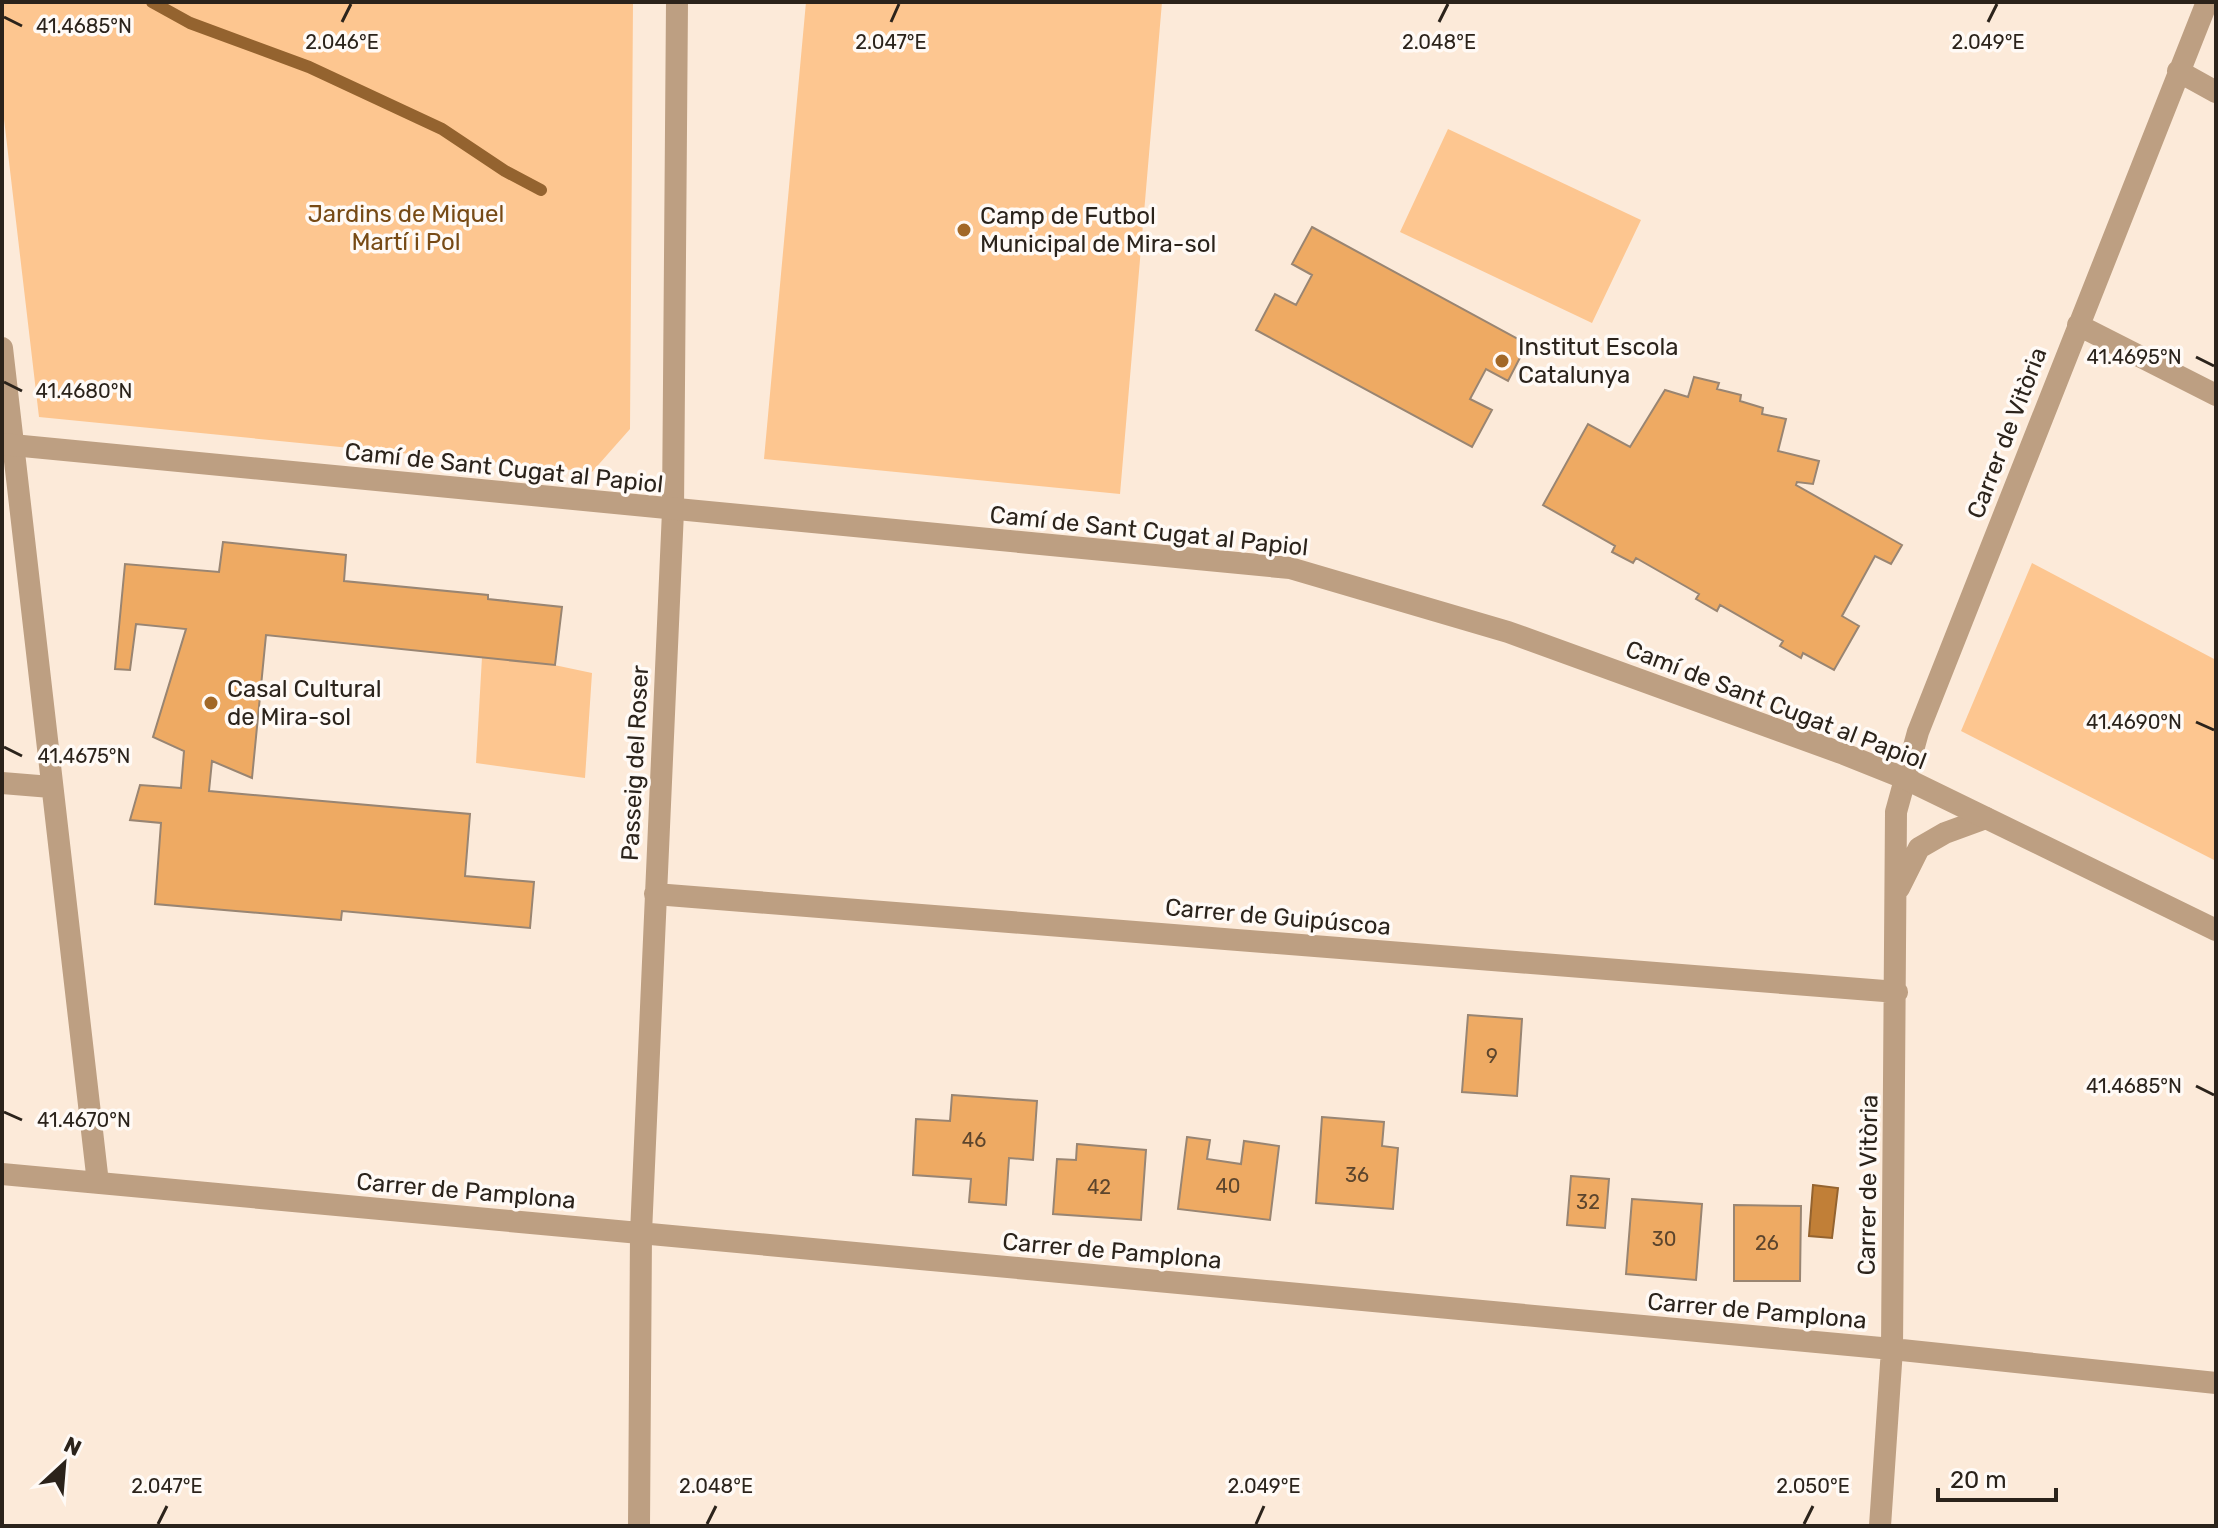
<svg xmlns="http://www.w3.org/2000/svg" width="2218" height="1528" viewBox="0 0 2218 1528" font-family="Rubik,sans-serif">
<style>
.green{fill:#fdc690}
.water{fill:#c17f37;stroke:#94632f;stroke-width:2}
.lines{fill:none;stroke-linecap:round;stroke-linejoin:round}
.stream{stroke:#94632f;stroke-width:12}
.building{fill:#eeaa63;stroke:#998572;stroke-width:2}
.minor{stroke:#bd9f82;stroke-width:22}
.tertiary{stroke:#bd9f82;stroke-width:22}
.ticks{fill:none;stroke:#2b231b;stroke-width:3}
.poi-dot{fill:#a26827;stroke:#fffaf6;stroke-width:3}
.labels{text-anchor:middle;stroke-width:7;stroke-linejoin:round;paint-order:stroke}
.number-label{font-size:20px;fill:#5c452d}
.park-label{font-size:24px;fill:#774a15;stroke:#fffaf6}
.poi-label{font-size:24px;fill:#2b231b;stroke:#fffaf6;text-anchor:start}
.street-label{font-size:24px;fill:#2b231b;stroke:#fffaf6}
.ticks-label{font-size:20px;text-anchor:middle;fill:#2b231b;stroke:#fffaf6;stroke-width:7;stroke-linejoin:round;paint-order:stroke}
</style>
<rect width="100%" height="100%" fill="#fcead9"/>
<path class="green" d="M2 2H633L630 429 592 472 39 417 2 102Z
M806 2H1162L1120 494 764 459Z
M1448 129 1641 220 1592 323 1400 232Z
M2032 563 2216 660V861L1961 731Z
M482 657 540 662 592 673 585 778 476 763Z"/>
<path class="water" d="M1813 1185 1838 1188 1832 1238 1809 1236Z"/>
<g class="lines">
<path class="stream" d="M152 2 190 23 309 67 442 129 505 171 541 190"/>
</g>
<path class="building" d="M1312 227 1527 344 1508 381 1486 369 1470 399 1492 410 1472 447 1256 330 1275 294 1296 305 1312 275 1292 264Z
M1694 377 1719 383 1717 389 1741 395 1740 401 1763 408 1762 414 1786 419 1778 451 1819 461 1813 484 1797 482 1796 485 1902 545 1891 564 1875 556 1842 616 1859 626 1834 670 1803 653 1801 658 1780 646 1783 641 1720 605 1717 611 1696 599 1699 594 1636 558 1633 563 1612 552 1615 546 1543 505 1588 424 1630 447 1665 390 1688 397Z
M223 542 346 555 344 581 488 595V599L562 607 555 665 266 635 252 778 212 761 209 791 470 814 465 876 534 882 530 928 342 911 341 920 155 904 161 823 130 820 140 785 181 788 184 751 153 737 186 629 136 624 130 670 115 669 125 564 219 572Z
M1468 1015 1522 1019 1517 1096 1462 1092Z
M952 1095 1037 1101 1033 1160 1009 1158 1006 1205 969 1202 971 1179 913 1175 916 1119 950 1121Z
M1322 1117 1384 1122 1382 1146 1398 1148 1393 1209 1316 1203Z
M1187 1137 1210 1140 1207 1159 1241 1164 1244 1141 1279 1146 1270 1220 1178 1209Z
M1077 1144 1146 1150 1141 1220 1053 1214 1057 1159 1076 1160Z
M1571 1176 1609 1179 1605 1228 1567 1225Z
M1632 1199 1702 1204 1696 1280 1626 1274Z
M1734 1205 1801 1206 1800 1281H1734Z"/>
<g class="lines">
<path class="minor" d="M2178 71 2216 92
M2078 325 2216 395
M2 348 98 1183
M2 783 51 787
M1899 888 1919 848 1945 833 1986 818
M655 894 1897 992
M2 1174 1892 1349 2216 1383
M639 1526 641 1233 673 511 677 2
M1880 1526 1892 1349 1896 812 1918 732 2207 2"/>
<path class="tertiary" d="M2 444 1290 568 1508 632 1844 754 1904 778 2216 930"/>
</g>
<path class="ticks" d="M4 17 22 26M342 22 351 4M891 22 899 4M1439 22 1448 4M1988 22 1997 4M2196 357 2214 366M4 382 22 391M2196 722 2214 730M4 747 22 756M2196 1086 2214 1095M4 1112 22 1120M158 1524 167 1506M707 1524 716 1506M1256 1524 1264 1506M1804 1524 1813 1506"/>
<g class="poi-dot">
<circle cx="964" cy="230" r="8"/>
<circle cx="1502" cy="361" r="8"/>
<circle cx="211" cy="703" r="8"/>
</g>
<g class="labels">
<g class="number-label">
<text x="1492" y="1063">9</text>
<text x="974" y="1147">46</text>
<text x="1357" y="1182">36</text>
<text x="1228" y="1193">40</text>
<text x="1099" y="1194">42</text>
<text x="1588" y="1209">32</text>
<text x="1664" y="1246">30</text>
<text x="1767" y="1250">26</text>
</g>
<g class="park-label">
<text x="406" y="222">Jardins de Miquel<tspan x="406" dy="28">Martí i Pol</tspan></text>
</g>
<g class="poi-label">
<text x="980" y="224">Camp de Futbol<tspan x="980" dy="28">Municipal de Mira-sol</tspan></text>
<text x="1518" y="355">Institut Escola<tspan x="1518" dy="28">Catalunya</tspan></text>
<text x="227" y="697">Casal Cultural<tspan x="227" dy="28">de Mira-sol</tspan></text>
</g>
<g class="street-label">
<text transform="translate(2007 433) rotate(-69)" y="8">Carrer de Vitòria</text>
<text transform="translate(504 468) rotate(6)" y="8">Camí de Sant Cugat al Papiol</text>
<text transform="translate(1149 531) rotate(6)" y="8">Camí de Sant Cugat al Papiol</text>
<text transform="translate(1776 705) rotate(21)" y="8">Camí de Sant Cugat al Papiol</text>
<text transform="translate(635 763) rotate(-87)" y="8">Passeig del Roser</text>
<text transform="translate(1278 917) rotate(5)" y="8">Carrer de Guipúscoa</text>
<text transform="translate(1868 1185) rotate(-89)" y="8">Carrer de Vitòria</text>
<text transform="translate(466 1191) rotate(5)" y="8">Carrer de Pamplona</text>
<text transform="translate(1112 1251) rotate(5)" y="8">Carrer de Pamplona</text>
<text transform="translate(1757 1311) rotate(5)" y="8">Carrer de Pamplona</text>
</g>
</g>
<g class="ticks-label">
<text x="84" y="33">41.4685°N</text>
<text x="342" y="49">2.046°E</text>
<text x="891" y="49">2.047°E</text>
<text x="1439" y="49">2.048°E</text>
<text x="1988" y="49">2.049°E</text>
<text x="2134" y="364">41.4695°N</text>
<text x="84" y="398">41.4680°N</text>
<text x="2134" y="729">41.4690°N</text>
<text x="84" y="763">41.4675°N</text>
<text x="2134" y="1093">41.4685°N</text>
<text x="84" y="1127">41.4670°N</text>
<text x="167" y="1493">2.047°E</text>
<text x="716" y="1493">2.048°E</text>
<text x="1264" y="1493">2.049°E</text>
<text x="1813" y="1493">2.050°E</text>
</g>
<rect width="2218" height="1528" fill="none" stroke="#2b231b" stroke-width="8"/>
<g transform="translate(64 1464) rotate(26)" stroke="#fffaf6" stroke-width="6" paint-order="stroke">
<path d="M0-6L14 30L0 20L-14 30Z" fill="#2b231b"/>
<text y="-12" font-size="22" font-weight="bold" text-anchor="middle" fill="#2b231b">N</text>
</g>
<path d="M1938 1488v12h118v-12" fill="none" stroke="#2b231b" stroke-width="4"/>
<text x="1950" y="1488" font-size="24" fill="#2b231b" stroke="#fffaf6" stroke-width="6" paint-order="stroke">20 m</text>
</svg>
